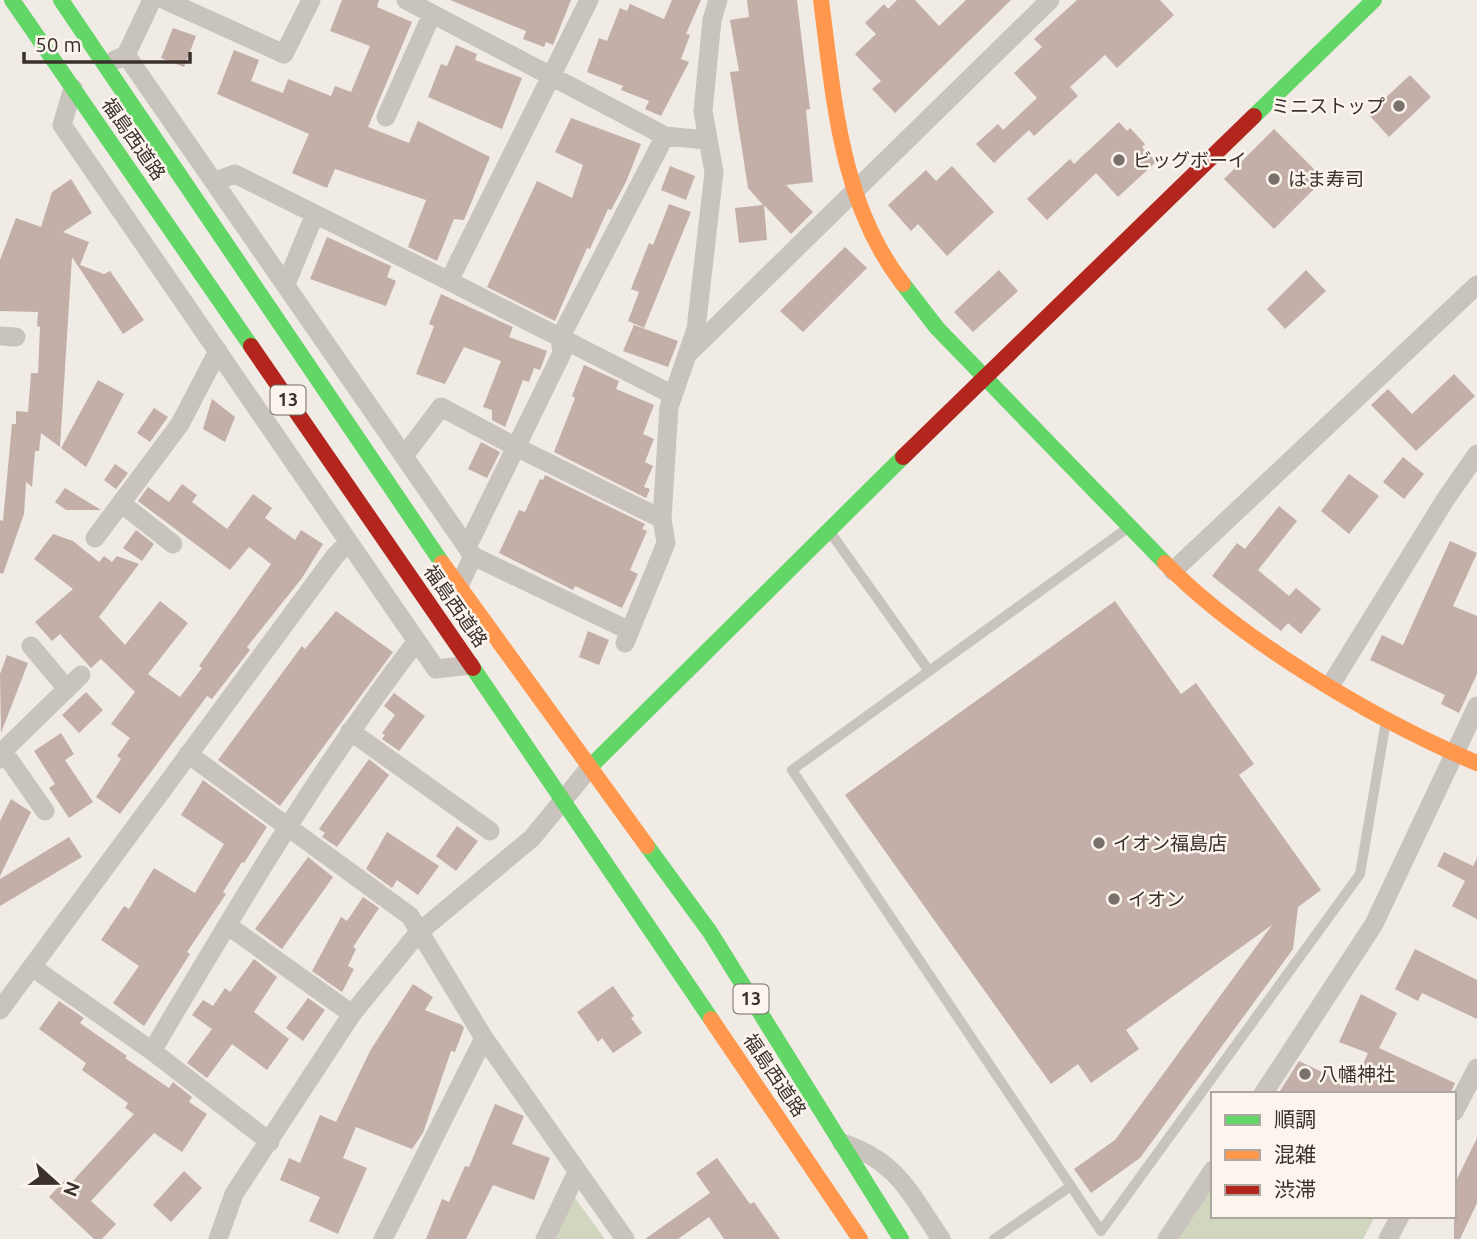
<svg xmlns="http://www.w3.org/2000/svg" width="1477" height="1239" viewBox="0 0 1477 1239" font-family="Ubuntu,'Noto Sans JP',sans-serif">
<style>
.green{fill:#d1d6bf}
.building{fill:#c3afa7}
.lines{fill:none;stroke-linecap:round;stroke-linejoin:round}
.lane{stroke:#c9c3be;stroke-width:10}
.street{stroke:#c9c3be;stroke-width:19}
.fast{stroke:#63d668;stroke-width:16}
.slow{stroke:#ff974d;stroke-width:16}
.jam{stroke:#b3261e;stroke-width:16}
.poi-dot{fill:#7a716c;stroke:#fbf5ee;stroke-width:2.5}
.labels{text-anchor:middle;stroke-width:5;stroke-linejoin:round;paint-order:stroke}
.shield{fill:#fbf5ee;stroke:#756b66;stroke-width:2}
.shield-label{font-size:18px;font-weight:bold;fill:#3b302b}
.poi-label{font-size:19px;fill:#3b302b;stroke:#fbf5ee;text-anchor:start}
.street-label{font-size:19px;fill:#3b302b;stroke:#fbf5ee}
</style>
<rect width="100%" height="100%" fill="#f0ebe5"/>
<path class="green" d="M1213 1182V1216H1375L1363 1239H1178Z
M572 1194 605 1239H550Z"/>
<path class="building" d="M342 0H379L377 7 412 22 368 127 409 143 418 121 490 157 464 220 454 219 437 261 408 247 426 200 335 169 327 188 292 173 309 134 217 94 234 50 259 60 251 81 283 93 288 79 331 96 335 86 351 92 370 46 330 31Z
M450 0H571L553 45 546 42 544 47 523 39 526 31Z
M672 0H701L686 34 690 35 681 59 689 62 661 116 645 109 649 101 621 90 623 86 587 72 599 38 607 41 620 8 627 11 630 4 664 19Z
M747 0H797L810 109 806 110 813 182 786 185 813 212 791 234 764 205 767 240 739 243 735 208 763 205 748 188 730 72 739 71 730 20 749 17Z
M897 0H915L939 26 966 0H1011L895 113 872 89 881 81 855 54 876 34 865 23 884 4 888 9Z
M1077 0H1160L1174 15 1117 68 1105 55 1070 87 1078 96 1034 136 1029 130 994 163 976 144 998 124 1003 130 1037 98 1014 73 1042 47 1034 39Z
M173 28 196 36 184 67 161 58Z
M456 45 477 54 475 60 522 78 502 129 428 97 441 64 447 66Z
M1410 75 1431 97 1389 137 1368 114Z
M571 118 641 144 626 182 611 210 608 209 590 249 587 248 555 321 487 287 537 181 572 198 583 165 555 152Z
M1119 122 1127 131 1130 128 1145 144 1142 147 1156 162 1118 197 1096 173 1047 220 1027 199 1070 159 1074 164Z
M1274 129 1324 179 1274 229 1224 179Z
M670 166 695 176 686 200 661 190Z
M952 166 994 212 947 256 918 224 911 231 888 205 926 170 936 181Z
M71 179 92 213 63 232 89 242 80 265 104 274 110 271 144 320 123 334 72 257 60 447 41 433 39 451H35L32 487 26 482 24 514 3 574 0 573V520L3 521 12 424H16V411L28 412 31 373H38L40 327 37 326 38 312 0 311V260L16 218 41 227 52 192Z
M669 204 691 212 644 328 628 321 639 292 631 289 649 243 653 245Z
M327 237 391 266 387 277 396 281 386 306 310 279Z
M845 247 867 268 803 332 780 311Z
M999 270 1018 291 973 332 954 312Z
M1306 270 1326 291 1285 329 1267 309Z
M441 294 513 327 509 337 547 351 540 370 534 368 529 382 523 380 505 427 492 420V410L483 407 501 361 464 347 445 384 416 374 434 326 429 324Z
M634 325 678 341 668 367 623 351Z
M584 365 619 381 616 389 654 405 643 434 654 439 645 462 653 466 644 487 650 489 646 498 554 452 575 398 572 396Z
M1454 374 1475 396 1416 451 1371 405 1388 389 1412 414Z
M98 380 124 394 86 467 61 448Z
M212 399 235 417 225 442 203 429Z
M154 408 168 417 150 442 137 433Z
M481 442 500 452 487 478 468 469Z
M1403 457 1424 474 1404 499 1383 482Z
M115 464 128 473 116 489 104 480Z
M1349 474 1379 496 1349 534 1321 511Z
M545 475 645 524 642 529 647 531 630 570 638 574 622 608 575 586 573 590 499 553 519 510 525 512 540 479 543 480Z
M182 484 197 495 192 502 227 529 253 494 272 508 265 518 295 540 301 530 323 544 302 578 247 647 250 650 212 699 207 696 120 814 96 797 121 759 117 756 130 738 111 724 135 692 101 659 91 668 60 634 52 641 35 622 73 589 34 559 53 534 73 541 99 562 104 556 112 562 117 556 139 564 99 617 125 645 160 601 188 623 148 674 180 697 202 668 199 666 271 564 249 547 230 570 138 501 148 487 169 502Z
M65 488 101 510H66L55 502Z
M1279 506 1297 521 1258 570 1289 596 1296 588 1321 609 1301 634 1288 623 1281 631 1212 576 1237 543 1245 549Z
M136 530 154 544 142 561 123 548Z
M1450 541 1477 553 1453 606 1477 616V674L1459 713 1441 704 1445 695 1370 660 1382 635 1403 645Z
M1115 601 1181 694 1196 683 1254 764 1239 775 1321 890 1298 907 1293 949 1140 1158 1091 1193 1074 1169 1115 1140 1272 925 1126 1030 1139 1049 1091 1083 1078 1064 1051 1084 845 795Z
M336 611 393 652 280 806 218 760 302 646 305 649Z
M588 631 609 640 599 665 579 657Z
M7 655 28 663 1 733 0 674Z
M86 692 103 710 79 733 62 715Z
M394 693 425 716 399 751 382 739 385 735 382 733 395 715 384 706Z
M61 733 74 754 65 760 93 802 69 818 49 788 55 784 34 751Z
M369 759 389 775 337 847 322 837 325 833 319 829Z
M203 780 267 827 244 863 242 862 223 892 226 894 187 952 190 954 144 1026 113 1003 139 966 101 940 124 906 129 909 154 868 195 893 224 844 181 815Z
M11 799 31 812 0 876V821Z
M457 826 478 841 456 871 436 856Z
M387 832 439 866 418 895 397 880 392 888 366 869Z
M69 837 82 857 0 906V879Z
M1444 852 1473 866 1477 858V919L1452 906 1465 881 1437 866Z
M308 857 333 877 282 949 255 929Z
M363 897 379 908 353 947 356 949 348 966 354 969 342 992 312 971 341 917 347 921Z
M1415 949 1477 980V1019L1422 993 1418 1001 1395 989Z
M254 959 277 977 254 1012 289 1039 267 1070 232 1044 207 1078 187 1063 212 1029 192 1015 203 1000 213 1006 225 988 230 992Z
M413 984 433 997 425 1010 462 1025 464 1028 455 1052 451 1051 423 1133 412 1149 356 1127 343 1158 367 1168 338 1234 309 1221 320 1197 280 1180 289 1158 300 1163 320 1115 336 1122 370 1051Z
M613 986 634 1016 631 1018 642 1033 613 1053 602 1038 598 1042 577 1012Z
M1361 994 1397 1013 1379 1048 1455 1083 1450 1094H1278L1299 1061 1353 1087 1368 1053 1339 1042Z
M308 998 325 1010 303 1041 286 1028Z
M59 1001 84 1018 80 1023 127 1056 125 1058 169 1088 173 1082 192 1097 189 1102 207 1114 182 1152 154 1133 91 1201 116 1224 102 1239H94L49 1197 67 1178 71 1183 134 1114 125 1108 128 1103 82 1070 86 1063 39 1029Z
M495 1104 524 1116 512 1144 550 1158 534 1200 493 1185 466 1239H426L442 1199 449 1202 465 1166 469 1167Z
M1477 1138V1203L1460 1239H1454V1185Z
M717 1158 750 1204 754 1202 780 1239H724L709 1217 678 1239H645L710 1193 696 1173Z
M184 1171 202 1188 171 1222 153 1205Z"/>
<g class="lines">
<path class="lane" d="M1129 527 792 770 1101 1231 1360 874 1386 721
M830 532 929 671
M994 1239 1071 1186"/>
<path class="street" d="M165 0 284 54 311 0
M406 0 665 136 560 338 562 353 516 447 662 519
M589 0 449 281 673 395
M126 55 473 556 459 586
M115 60 126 55 152 0
M73 88 62 125 436 669 470 665
M386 117 432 14
M665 136 706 140
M216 181 235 174 449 281
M286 284 315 214
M0 336 16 337
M690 352 1050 0
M404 456 441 407 516 447 467 547
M121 503 173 544
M95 538 180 424 218 351
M473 556 630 631
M1173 571 1477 285
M625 643 666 543 662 519 669 407 696 329 714 172 703 111 712 20 718 0
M31 646 67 689
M1330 686 1445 500 1477 454
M350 731 490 831
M3 751 45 811
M188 754 410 916 484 1038 625 1239
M0 759 3 751 81 675
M227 925 352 1014
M32 967 152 1051 270 1142
M0 1010 335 556 347 544
M152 1051C235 911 317 771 416 642
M1263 1094 1374 924 1477 706
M1454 1112 1477 1068
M842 1143C898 1161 910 1194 941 1239
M218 1239 234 1194 352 1014 418 933 532 838 591 766
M383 1239 484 1038
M545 1239 577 1172
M1167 1239 1213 1170
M1388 1239 1400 1216"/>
<path class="fast" d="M12 0 251 346
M61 0 442 563
M1254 116 1374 0
M903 284 937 328 1165 563
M473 668 711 1019
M591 766 903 457
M647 846 710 932 901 1239"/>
<path class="slow" d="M821 0C834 98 840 203 903 284
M442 563 647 846
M1165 563C1241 641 1377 721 1477 763
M711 1019 860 1239"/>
<path class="jam" d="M251 346 473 668
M903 457 1254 116"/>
</g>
<g class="poi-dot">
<circle cx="1399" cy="106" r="7"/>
<circle cx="1119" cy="160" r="7"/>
<circle cx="1274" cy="179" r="7"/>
<circle cx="1099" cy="843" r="7"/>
<circle cx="1114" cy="899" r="7"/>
<circle cx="1305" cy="1074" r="7"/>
</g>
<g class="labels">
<g class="shield">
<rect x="270.5" y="385.5" width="35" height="29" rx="5"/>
<rect x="733.5" y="984.5" width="35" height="29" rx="5"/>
</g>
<g class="shield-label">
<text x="288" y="406">13</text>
<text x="751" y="1005">13</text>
</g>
<g class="poi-label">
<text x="1385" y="113" text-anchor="end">ミニストップ</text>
<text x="1133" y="167">ビッグボーイ</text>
<text x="1288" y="186">はま寿司</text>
<text x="1113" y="850">イオン福島店</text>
<text x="1128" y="906">イオン</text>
<text x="1319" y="1081">八幡神社</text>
</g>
<g class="street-label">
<text transform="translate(134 139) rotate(55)" y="7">福島西道路</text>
<text transform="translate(456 606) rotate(55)" y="7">福島西道路</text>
<text transform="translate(775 1075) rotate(56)" y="7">福島西道路</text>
</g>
</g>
<rect x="1211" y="1092" width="245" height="126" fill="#fbf5ee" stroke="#aea6a0" stroke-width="2"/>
<rect x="1225" y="1115" width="35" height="10" fill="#63d668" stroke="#aea6a0" stroke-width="2"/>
<text x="1274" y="1127" font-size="21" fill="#3b302b">順調</text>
<rect x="1225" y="1150" width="35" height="10" fill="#ff974d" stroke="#aea6a0" stroke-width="2"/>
<text x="1274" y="1162" font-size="21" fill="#3b302b">混雑</text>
<rect x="1225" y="1185" width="35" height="10" fill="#b3261e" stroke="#aea6a0" stroke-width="2"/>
<text x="1274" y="1197" font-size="21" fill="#3b302b">渋滞</text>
<g transform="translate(56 1183) rotate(111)" stroke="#fbf5ee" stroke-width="5" paint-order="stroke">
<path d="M0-5L12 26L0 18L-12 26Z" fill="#3b302b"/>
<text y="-10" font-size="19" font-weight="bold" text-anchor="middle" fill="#3b302b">N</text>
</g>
<path d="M24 52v10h166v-10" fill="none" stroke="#3b302b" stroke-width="3.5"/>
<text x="35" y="52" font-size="21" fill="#3b302b" stroke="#fbf5ee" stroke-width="5" paint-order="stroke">50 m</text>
</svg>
